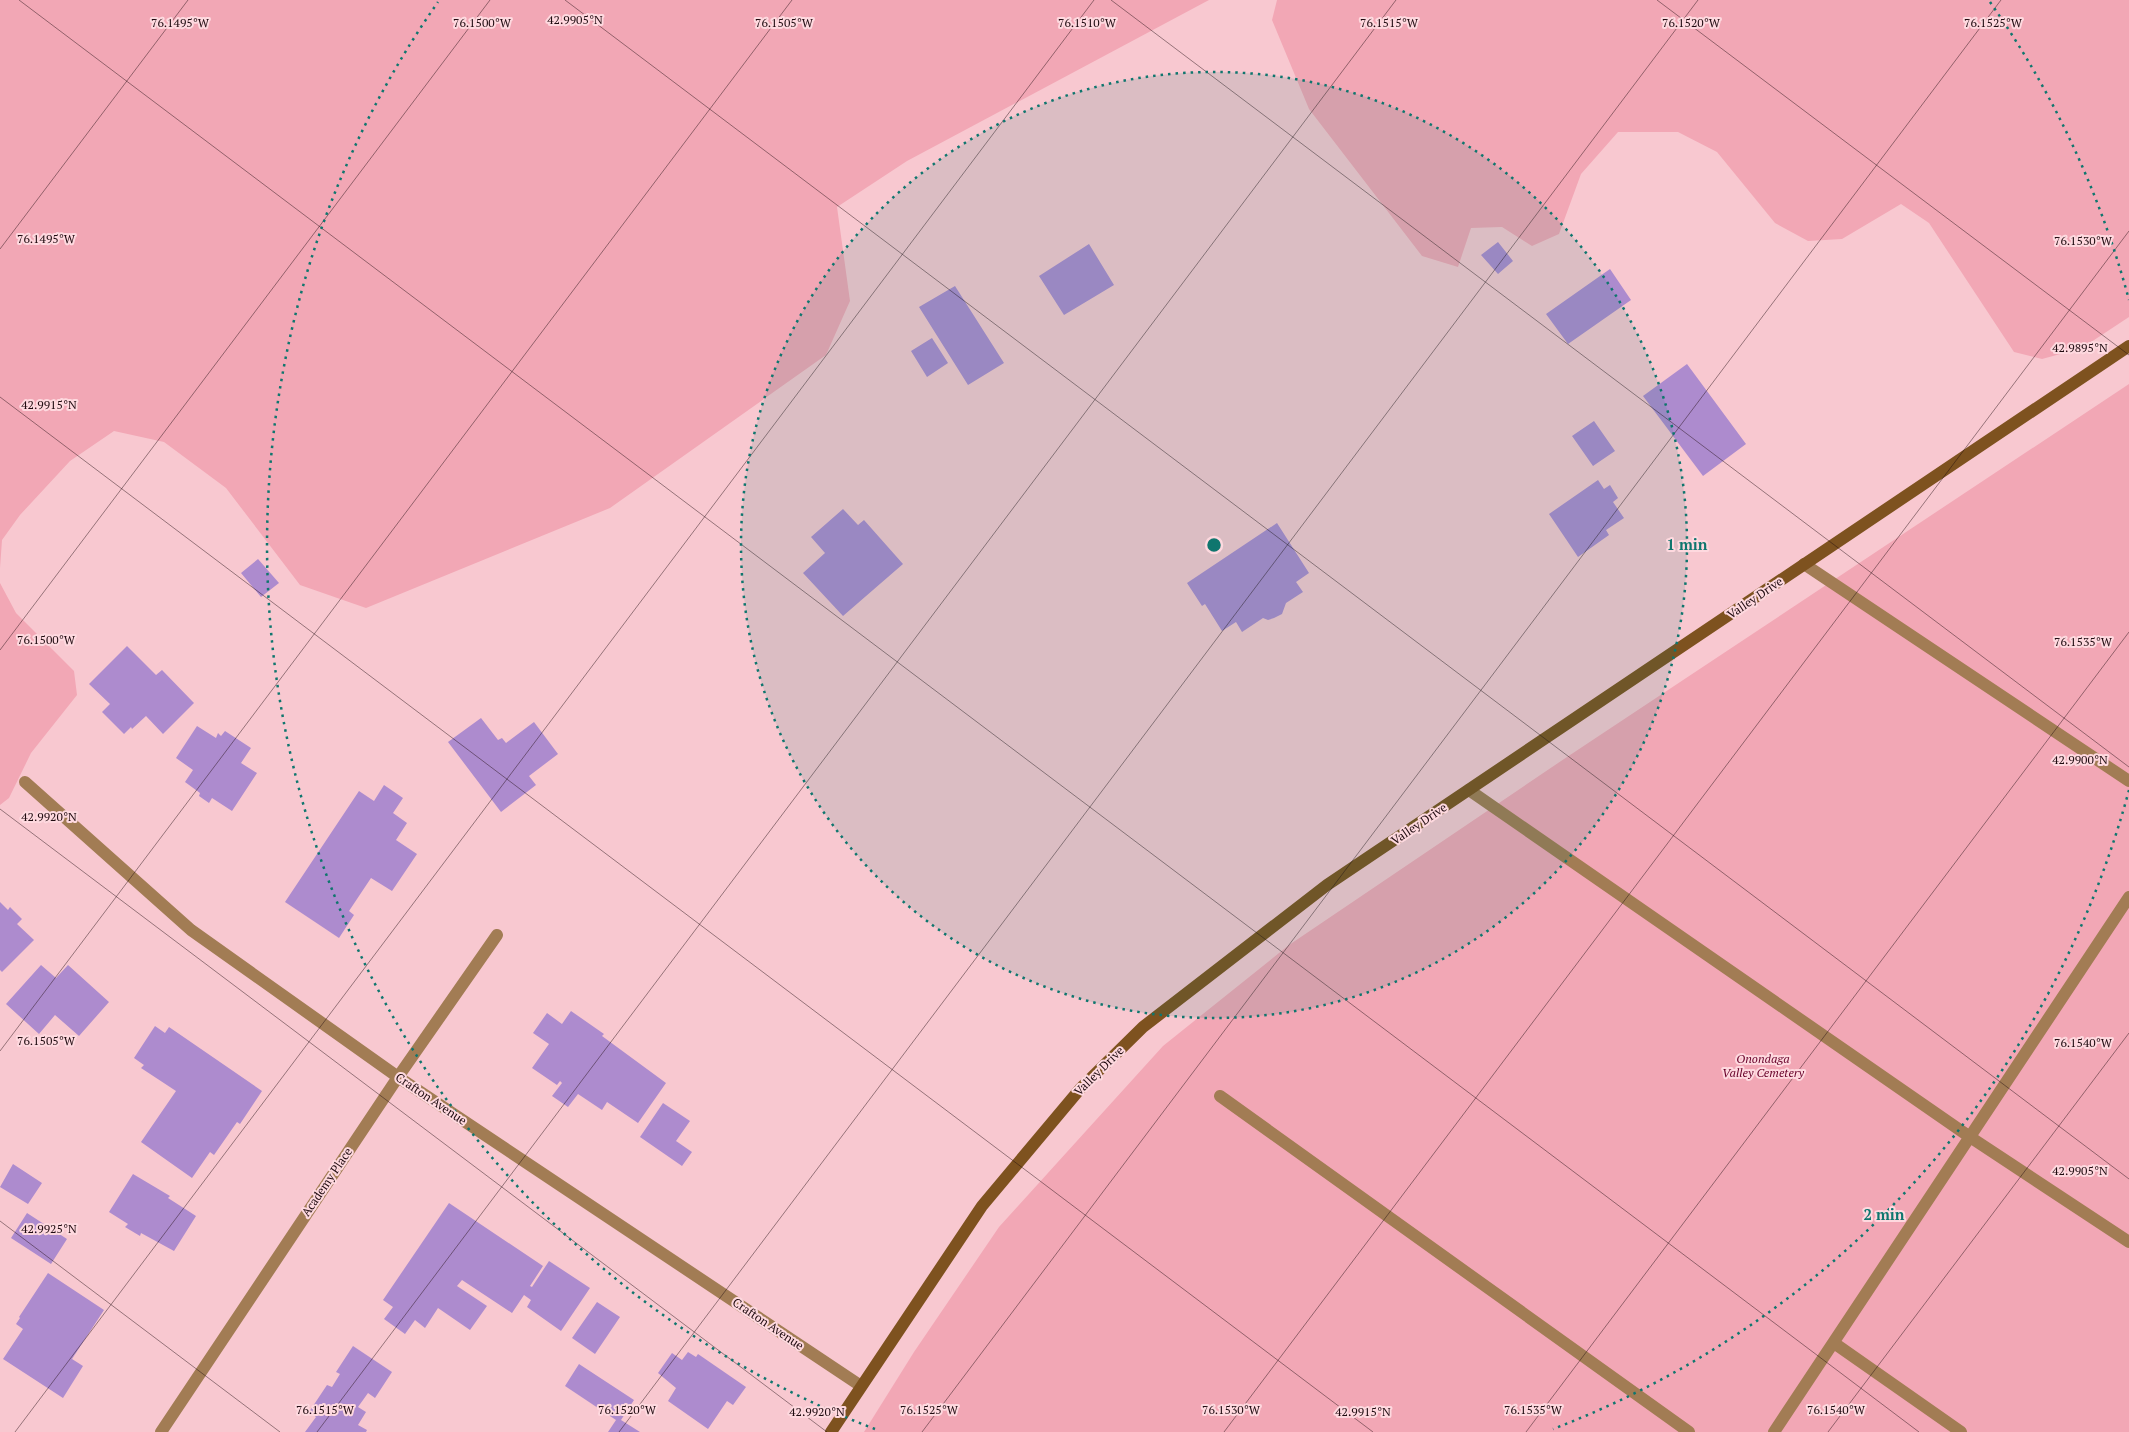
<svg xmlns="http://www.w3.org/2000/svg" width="2129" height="1432" viewBox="0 0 2129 1432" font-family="'PT Serif',serif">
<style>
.green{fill:#f2a7b5}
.building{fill:#ad8bce}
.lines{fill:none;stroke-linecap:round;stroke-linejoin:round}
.lane{stroke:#a27c54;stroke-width:12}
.street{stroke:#a27c54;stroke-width:12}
.secondary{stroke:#7e521f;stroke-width:12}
.ticks{fill:none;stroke:#1e0a0f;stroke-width:1;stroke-opacity:0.45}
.ring{fill:none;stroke:#0f766e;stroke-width:2.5;stroke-dasharray:2.5 5}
.labels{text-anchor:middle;stroke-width:4;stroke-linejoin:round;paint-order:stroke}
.street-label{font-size:12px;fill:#1e0a0f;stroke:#fed9df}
.park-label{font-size:12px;font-style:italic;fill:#69032b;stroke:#fed9df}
.ticks-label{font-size:12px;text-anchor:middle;fill:#1e0a0f;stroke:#fed9df;stroke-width:4;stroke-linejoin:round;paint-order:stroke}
.centre{fill:#0f766e;stroke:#fed9df;stroke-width:2.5}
.ring-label{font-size:15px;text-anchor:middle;font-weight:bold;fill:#0f766e;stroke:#fed9df;stroke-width:4;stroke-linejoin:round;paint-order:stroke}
</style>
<rect width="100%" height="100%" fill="#f8c8d0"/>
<path class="green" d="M0 0H1209L907 161 837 207 850 301 826 355 610 508 366 608 300 585 226 488 164 442 114 431 70 461 20 515 2 540 0 568Z
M1277 0H2129V317L2082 348 2042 359 2014 352 1929 223 1901 204 1842 239 1808 241 1775 223 1717 152 1678 132H1618L1581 174 1559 234 1532 246 1502 227 1471 228 1458 267 1422 256 1309 109 1272 20Z
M2129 384V1432H864L914 1352 999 1227 1163 1046 1289 945 1561 761Z
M0 583 16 613 74 671 77 695 31 753 9 798 0 805Z"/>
<path class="building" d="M1498 242 1513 261 1498 274 1481 255Z
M1089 244 1114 285 1064 315 1039 276Z
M1610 269 1631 300 1568 344 1546 314Z
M955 286 1004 363 968 385 919 307Z
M932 338 948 363 927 377 911 351Z
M1687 364 1746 444 1703 476 1643 396Z
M1594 421 1615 451 1593 466 1572 436Z
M1598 480 1604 489 1610 485 1618 498 1613 502 1624 518 1606 530 1609 535 1578 557 1549 514Z
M843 509 858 525 864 520 903 564 843 616 803 573 825 553 811 537Z
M1277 523 1309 573 1296 582 1303 592 1286 603 1282 614 1274 618 1268 620 1263 618 1242 632 1236 622 1222 631 1205 604 1202 606 1187 583Z
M258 559 279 583 261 597 241 573Z
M127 646 156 675 162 670 194 703 163 734 146 716 132 729 131 727 124 734 102 712 110 704 89 684Z
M481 718 498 740 502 738 506 743 534 722 558 754 529 776 536 785 501 812 448 742Z
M197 726 216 738 218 733 221 736 225 731 251 748 241 763 257 773 232 811 212 798 209 803 199 796 200 793 185 782 193 770 176 758Z
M384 785 403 798 393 813 407 823 396 840 417 854 392 891 371 878 349 911 354 915 339 938 285 902 359 791 374 801Z
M0 902 8 910 10 907 22 919 17 924 34 940 2 972 0 970Z
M41 965 56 978 68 965 109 1002 79 1036 55 1015 39 1034 6 1004Z
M571 1011 604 1034 602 1036 666 1083 638 1123 607 1102 602 1110 578 1094 568 1107 552 1096 562 1083 560 1081 557 1085 532 1068 549 1044 533 1033 547 1013 562 1024Z
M155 1026 165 1033 169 1027 262 1091 240 1124 237 1122 214 1155 210 1152 192 1178 141 1142 176 1091 141 1068 144 1065 134 1058Z
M663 1103 690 1121 676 1141 692 1152 682 1166 640 1137Z
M13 1164 42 1183 28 1204 0 1187Z
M133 1174 170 1196 168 1198 196 1216 174 1251 141 1233 140 1236 125 1227 128 1224 109 1212Z
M449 1203 543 1266 530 1286 532 1287 549 1261 590 1288 561 1331 527 1307 531 1300 524 1295 512 1313 462 1280 457 1286 487 1306 470 1330 438 1308 425 1328 415 1320 405 1334 384 1319 393 1307 383 1300Z
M27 1213 67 1239 51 1264 11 1238Z
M48 1273 104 1310 72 1359 83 1366 63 1398 3 1359 23 1329 16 1324 20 1318 19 1317Z
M597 1302 620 1317 595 1354 572 1338Z
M353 1346 392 1372 375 1398 368 1393 358 1407 366 1412 358 1425 367 1430 366 1432H305L316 1417 309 1412 327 1385 332 1387 340 1374 336 1372Z
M688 1352 696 1357 698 1354 746 1387 733 1405 727 1401 708 1429 668 1401 676 1388 658 1373 672 1353 682 1360Z
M579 1364 634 1400 621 1420 640 1432H608L616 1420 565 1386Z"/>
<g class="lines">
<path class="lane" d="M1804 564 2129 781
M1469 790 1970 1137 2129 1242
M1220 1096 1689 1432
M1834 1343 1961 1432
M1774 1432 2129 897"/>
<path class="street" d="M25 782 191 930 398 1077 861 1386
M161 1432 398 1077 497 935"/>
<path class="secondary" d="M831 1432 982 1206 1080 1089 1143 1027 1327 885 2129 346"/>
</g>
<path class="ticks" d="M19 0 1919 1432M565 0 2129 1179M1111 0 2129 767M1657 0 2129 355M0 249 188 0M0 397 1373 1432M0 650 490 0M0 809 827 1432M0 1051 792 0M0 1221 280 1432M15 1432 1094 0M317 1432 1396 0M619 1432 1698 0M922 1432 2001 0M1224 1432 2129 231M1526 1432 2129 632M1828 1432 2129 1033"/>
<circle cx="1214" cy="545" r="473" fill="#0f766e" fill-opacity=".12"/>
<g class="ring">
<circle cx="1214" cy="545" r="473"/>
<path d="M2129 790A947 947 0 0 1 1553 1429M875 1429A947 947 0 0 1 438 2M1990 2A947 947 0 0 1 2129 300"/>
</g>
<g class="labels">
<g class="street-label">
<text transform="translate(1755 598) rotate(-34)" y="4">Valley Drive</text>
<text transform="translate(1419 824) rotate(-34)" y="4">Valley Drive</text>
<text transform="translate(1099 1071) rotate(-45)" y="4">Valley Drive</text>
<text transform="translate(431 1099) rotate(34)" y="4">Crafton Avenue</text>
<text transform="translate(327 1182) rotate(-56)" y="4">Academy Place</text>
<text transform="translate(768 1324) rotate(34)" y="4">Crafton Avenue</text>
</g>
<g class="park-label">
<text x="1763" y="1063">Onondaga<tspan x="1763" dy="14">Valley Cemetery</tspan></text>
</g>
</g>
<g class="ticks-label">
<text x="575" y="24">42.9905°N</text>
<text x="180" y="27">76.1495°W</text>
<text x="482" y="27">76.1500°W</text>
<text x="784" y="27">76.1505°W</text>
<text x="1087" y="27">76.1510°W</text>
<text x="1389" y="27">76.1515°W</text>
<text x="1691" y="27">76.1520°W</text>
<text x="1993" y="27">76.1525°W</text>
<text x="46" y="243">76.1495°W</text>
<text x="2083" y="245">76.1530°W</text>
<text x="2080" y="352">42.9895°N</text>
<text x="49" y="409">42.9915°N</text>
<text x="46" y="644">76.1500°W</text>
<text x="2083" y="646">76.1535°W</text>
<text x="2080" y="764">42.9900°N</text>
<text x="49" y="821">42.9920°N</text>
<text x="46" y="1045">76.1505°W</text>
<text x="2083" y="1047">76.1540°W</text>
<text x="2080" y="1175">42.9905°N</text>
<text x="49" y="1233">42.9925°N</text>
<text x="325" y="1414">76.1515°W</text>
<text x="627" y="1414">76.1520°W</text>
<text x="929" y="1414">76.1525°W</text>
<text x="1231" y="1414">76.1530°W</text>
<text x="1533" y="1414">76.1535°W</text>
<text x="1836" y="1414">76.1540°W</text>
<text x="817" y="1416">42.9920°N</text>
<text x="1363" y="1416">42.9915°N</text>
</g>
<circle cx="1214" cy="545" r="8" class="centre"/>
<g class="ring-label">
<text x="1687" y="550">1 min</text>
<text x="1884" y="1220">2 min</text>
</g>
</svg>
